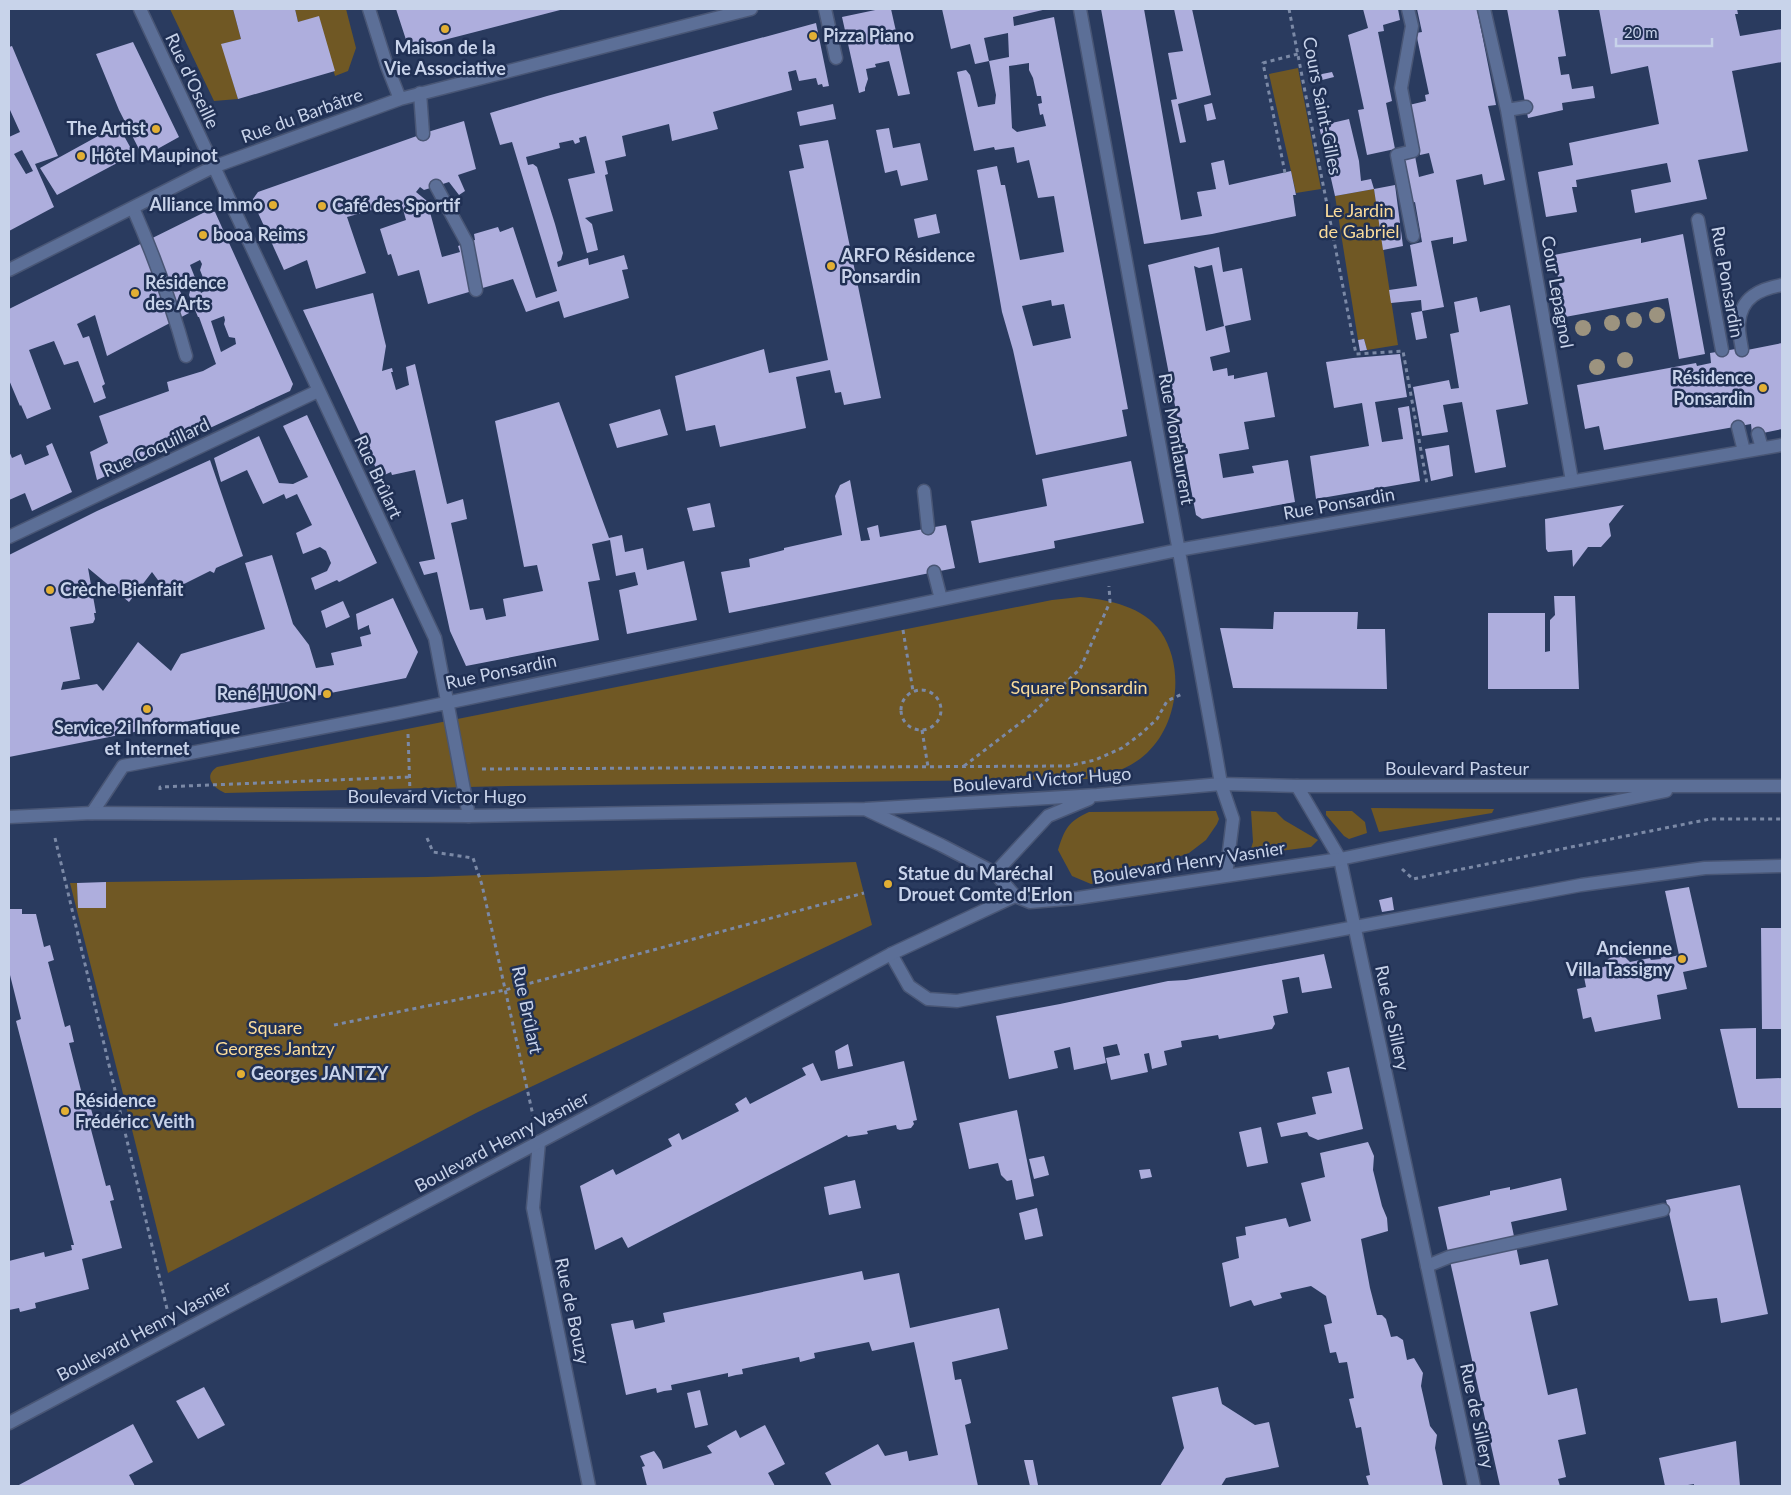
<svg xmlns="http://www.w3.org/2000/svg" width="1791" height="1495" viewBox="0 0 1791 1495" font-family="Lato,sans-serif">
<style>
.green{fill:#705824}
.building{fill:#aeaedd;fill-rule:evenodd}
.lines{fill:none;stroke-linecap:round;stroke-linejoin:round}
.lane-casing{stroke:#495675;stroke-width:15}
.street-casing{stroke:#495675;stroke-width:15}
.secondary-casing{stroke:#495675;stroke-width:15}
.path{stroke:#7b89a6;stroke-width:3;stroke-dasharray:4 4;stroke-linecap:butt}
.lane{stroke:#5c6f97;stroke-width:12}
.street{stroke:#5c6f97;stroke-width:12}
.secondary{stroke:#5c6f97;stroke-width:12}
.tree{fill:#9c937f}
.poi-dot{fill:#e2af34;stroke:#203054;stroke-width:2}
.labels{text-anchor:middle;stroke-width:5;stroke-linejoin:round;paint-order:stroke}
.poi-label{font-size:18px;font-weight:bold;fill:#c8d3ea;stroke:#203054;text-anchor:start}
.street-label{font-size:18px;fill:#c8d3ea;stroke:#203054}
.park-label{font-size:18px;fill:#fadb9a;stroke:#203054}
</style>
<rect width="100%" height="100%" fill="#2a3b5f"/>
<path class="green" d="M170 9H233L241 39 222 44 238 99 214 101Z
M295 9H346L356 48 348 71 335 76 319 17 298 22Z
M1298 68 1321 189 1296 193 1269 74Z
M1374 189 1398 345 1367 350 1364 339 1358 340 1335 196Z
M1080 597C1109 600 1143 606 1161 632 1185 668 1178 724 1147 753 1131 768 1110 775 1089 779L509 786 225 793C213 788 203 776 217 767L1052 600Z
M1371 808 1494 809 1492 813 1379 832Z
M1216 811 1219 819 1217 824 1206 840 1189 853 1127 876 1091 884 1072 876 1058 850C1065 828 1068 822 1089 812Z
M1251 811 1276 812 1284 820 1318 840 1311 847 1249 855 1253 842Z
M1326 811H1352L1365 822 1367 833 1349 839 1344 836 1326 815Z
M856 862 872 925 478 1112 168 1273 70 883H77L78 908H106V882L427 877Z"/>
<path class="building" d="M233 9H295L298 22 319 16 335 71 238 99 221 44 241 39Z
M396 9H564L409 49Z
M880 9H891L910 94 898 96 889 61 875 64 876 67 866 69 868 79 865 88V91L859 93 842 17Z
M942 9H1047L1013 17 1014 26 1054 17 1128 409 1122 410 1127 436 1036 455 1013 350 1002 312 977 170 997 166 1001 185H1005L1020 260 1064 252 1054 196 1038 198 1029 160 1017 163 1014 147 995 150 994 147 974 151 957 72 966 70 970 75 978 107 995 104 996 95 989 61 1009 57 1008 33 984 38 989 61 975 64 970 44 951 49ZM1029 63V70L1033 78 1037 96H1041L1042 103 1038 104 1040 115 1043 114 1046 126 1017 132 1012 128 1009 66ZM1051 300 1052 306 1064 304 1071 338 1033 346 1022 306Z
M1101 9H1144L1181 220 1202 216 1197 192 1216 189 1211 163 1224 160 1229 185 1291 171 1296 195H1293L1296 216 1212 234 1144 244Z
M1174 9H1192L1211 95 1178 104 1186 142 1180 143 1171 100 1177 99 1168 53 1183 51Z
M1363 9H1398L1400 20 1383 25 1384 31 1378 32 1392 101 1386 103 1395 149 1367 155 1358 110 1364 109 1348 35 1368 28Z
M1417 9H1477L1496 105 1488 106 1505 180 1484 185 1482 174 1456 180 1467 241 1453 244V237L1431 241 1444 307 1422 311 1421 300 1391 303 1389 290 1417 286 1410 245 1422 242 1415 202 1412 203 1404 159 1415 156 1419 177 1434 173 1429 153 1420 155 1409 105 1426 101 1425 95 1429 94 1416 33 1422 32Z
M1507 9H1558L1566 56 1558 57 1561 75 1569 74 1572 89 1593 86 1595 98 1562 103 1563 110 1528 118Z
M1599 9H1737L1738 14H1735L1740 36 1782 29V62L1732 71 1748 151 1698 160 1707 199 1635 213 1631 190 1671 182 1667 163 1576 180 1577 187H1572L1577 212 1546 217 1538 172 1573 165 1569 143 1659 124 1648 66 1611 74Z
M816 23 829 86 823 87 822 84 818 85 816 78 799 81 796 70 788 72 792 90 713 112 718 129 672 141 669 124 622 136 626 156 605 161 608 174 605 175 613 211 585 218 592 224 598 250 587 253 568 179 595 173 586 136 579 138 580 142 575 144 573 140 559 143 560 148 526 157 528 165 533 164 537 167 555 224 563 253 561 260 557 262 558 267 588 258 589 265 624 255 628 269 622 270 629 298 564 318 559 301 526 312 513 279 428 304 419 270 398 276 391 254 388 255 380 229 406 220 401 202 347 217 366 273 316 289 307 260 284 270 254 204 253 199 258 192 431 131 464 121 476 169 458 175 465 191 459 195 449 182 424 190 420 187 416 192 427 201 442 257 460 252 458 246 475 240 474 234 498 227 500 232 513 227 536 298 557 291 512 142 500 145 490 113 547 96Z
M133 42 179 137 143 157 119 110 96 54Z
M12 46 58 156 35 164 54 207 9 231V137L20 132 10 110 9 111V47ZM22 150 33 171 26 174 14 154Z
M1332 72 1334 77 1318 81 1317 75Z
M1212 103 1216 119 1207 121 1204 105Z
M833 104 836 119 800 126 797 112Z
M1349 119 1359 161 1361 181 1371 179 1374 189 1335 196 1319 126Z
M118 125 134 154 57 195 40 168Z
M889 128 893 148 920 143 928 180 901 186 897 170 885 173 876 130Z
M828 140 881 398 844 405 841 392 835 393 830 370 796 377 806 428 720 447 715 425 686 431 675 376 764 349 769 373 828 360 789 171 804 168 799 145Z
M1395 185 1403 246 1383 250 1374 189Z
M209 210 215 212 293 384 290 391 97 480 90 452 108 443 99 416 169 391 167 382 203 371 216 364 199 317H198L189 295 191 287 188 281 178 286 189 313 107 356 95 315 77 324 83 338 89 336 105 384 102 386 106 398 94 403 78 361 64 365 54 341 29 350 51 409 27 419 21 405 20 406 9 380V309ZM200 260 202 264 200 270 204 280 210 282 212 287 201 293 190 265ZM224 316 225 320 224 324 229 337 235 338 236 344 221 352 211 321Z
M936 214 940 233 918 238 914 219Z
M1683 234 1705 354 1679 359 1668 298 1565 317 1554 255 1641 238V243Z
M1219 247 1223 272 1242 268 1251 320 1225 326 1230 352 1210 357 1213 371 1227 368 1228 376 1234 375V379L1267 372 1275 417 1244 422 1249 449 1219 454 1223 478 1254 473 1252 466 1288 460 1295 502 1202 519 1196 515 1148 265ZM1212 265 1224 326 1206 331 1194 266 1199 268Z
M373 293 386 346 382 371 392 368 393 372H391L396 390 409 385 406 367 415 364 447 504 463 499 467 519 451 523 470 610 483 608 486 620 506 616 503 599 543 591 537 565 524 567 495 421 559 402 609 538 622 535 625 552 643 548 647 570 684 561 697 620 627 634 619 590 638 585 635 572 616 576 610 540 592 544 600 580 588 582 599 640 466 666 450 631 437 572 424 575 419 562 435 559 415 470 392 475 391 472 380 477 303 310Z
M1477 297 1480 312 1510 305 1528 404 1496 410 1506 467 1475 473 1462 402 1443 405 1448 432 1422 436 1413 387 1449 380 1451 389 1459 388 1450 334 1459 332 1454 302Z
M1422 311 1427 338 1416 340 1411 313Z
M1364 339 1367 350 1360 351 1358 340Z
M1782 343V429L1758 434 1752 433 1751 424 1604 450 1599 426 1585 429 1577 385 1696 363 1697 366 1711 363 1710 353 1736 349 1737 352Z
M1400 354 1407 397 1375 402 1382 442 1403 439 1398 408 1409 406 1420 481 1316 499 1310 456 1369 446 1362 403 1334 408 1326 362 1353 358Z
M660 409 668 435 617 448 609 424Z
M307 415 377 563 339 582 337 580 315 590 311 578 327 571 331 563 326 551 320 547 303 554 296 533 312 525 297 494 286 499 284 494 263 504 247 470 221 482 214 458 259 436 279 483 293 484 308 477 283 426Z
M52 443 72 492 32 511 25 493 9 500V451L12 458 21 454 25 465 49 455 46 446Z
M1449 445 1453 476 1431 481 1425 449Z
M210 460 243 556 216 568 214 573 210 571 184 584V586L181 589 177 587 166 591 152 572 129 602 88 568 96 613H94L95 619 93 623 70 627 80 679 63 682 61 690 97 684 103 691 138 642 171 671 181 654 265 629 245 563 272 555 293 624 309 645 316 668 334 665 331 653 362 646 360 637 371 634 369 627V625L358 630 356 614 393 598 418 652 406 678 9 757V555L97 511Z
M1131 461 1144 523 1054 541 1055 548 979 563 971 521 1047 506 1042 479Z
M850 480 861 541 870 540 867 528 878 525 880 537 946 525 955 568 729 613 721 572 750 567 749 559 784 550V548L842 535 835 496 840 485Z
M710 503 715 527 693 531 687 508Z
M1624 505 1609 524 1611 536 1601 547H1588L1573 567 1572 550 1548 552 1546 549 1545 519Z
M1554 596H1575L1579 689H1488V613H1545V652L1550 651V620L1555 615Z
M343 601 350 617 326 628 321 611Z
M1274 612H1358L1357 629H1385L1387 689 1233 688 1220 628 1273 629Z
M106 882V908H78L77 883Z
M1689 887 1707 967 1683 972 1687 989 1657 995 1661 1019 1595 1032 1591 1017 1583 1019 1577 989 1586 987 1583 972 1604 967 1608 959 1617 955 1624 956 1630 962 1650 958 1651 960 1661 959 1659 951 1669 948 1671 957 1679 955 1665 891Z
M1392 897 1394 910 1382 912 1379 900Z
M9 909H22V914H36L44 947 50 945 54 960 48 962 65 1027 70 1025 74 1042 69 1043 85 1106 90 1105 93 1116 94 1121 89 1122 106 1186 110 1185 114 1200 110 1201 122 1248 82 1259 89 1289 35 1303 36 1308 20 1312 19 1308 9 1310V1261L44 1252 45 1257 72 1250 71 1245H74L16 1021 21 1019 9 971Z
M1761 928H1782V1029H1762Z
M1324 954 1332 988 1302 993 1299 977 1282 980 1288 1013 1273 1016 1275 1024 1272 1029 1219 1039 1218 1035 1181 1041 1182 1047 1164 1051 1167 1065 1152 1069 1149 1053 1144 1054 1148 1072 1111 1080 1106 1058 1120 1055 1117 1044 1103 1047 1106 1063 1074 1070 1070 1047 1054 1051 1058 1068 1009 1079 996 1016 1060 1004 1168 981 1186 980Z
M1756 1028V1079L1782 1078V1108H1738L1720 1029Z
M848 1044 853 1066 838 1069 835 1051Z
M904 1061 917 1120 913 1121 914 1124 911 1128 900 1130 897 1129 896 1125 867 1131 868 1134 848 1137 847 1135 628 1248 622 1237 595 1250 580 1186 613 1169 616 1175 672 1146 668 1139 672 1137 679 1133 682 1140 739 1111 735 1104 746 1097 750 1104 806 1075 802 1068 813 1063 821 1081Z
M1349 1067 1363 1129 1318 1140 1309 1136 1307 1132 1281 1137 1277 1123 1316 1114 1312 1097 1332 1093 1327 1072Z
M1017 1110 1034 1196 1016 1200 1012 1180 1007 1181 1001 1175 998 1163 969 1169 959 1123Z
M1261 1127 1268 1163 1247 1167 1239 1132Z
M1368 1142 1374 1156 1373 1170 1382 1206 1387 1218 1388 1231 1361 1239 1370 1288 1377 1315H1382L1386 1319 1391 1337 1397 1336 1403 1340 1407 1360 1414 1358 1423 1373 1421 1386 1430 1426 1437 1435 1435 1448 1443 1486H1369L1366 1476 1370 1475 1361 1427 1356 1428 1349 1399 1354 1398 1347 1362 1339 1363 1336 1352 1330 1353 1324 1325 1332 1323 1326 1296 1311 1286 1280 1293 1282 1298 1254 1306 1251 1300 1230 1307 1222 1263 1239 1258 1236 1237 1246 1235 1245 1227 1286 1218 1289 1227 1311 1221 1301 1183 1325 1177 1320 1153Z
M1044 1156 1049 1175 1034 1179 1029 1159Z
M1150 1169 1152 1177 1141 1179 1139 1170Z
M1561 1178 1567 1210 1511 1222 1520 1265 1548 1259 1558 1305 1530 1312 1548 1395 1577 1388 1586 1434 1558 1440 1566 1477 1558 1479 1560 1486H1500L1438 1207 1490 1195V1191L1510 1187V1190Z
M855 1180 861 1208 829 1215 824 1187Z
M1740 1185 1768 1314 1721 1323 1717 1298 1689 1301 1666 1200Z
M1037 1208 1043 1236 1025 1240 1019 1213Z
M862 1271 864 1280 899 1273 910 1328 999 1308 1008 1349 952 1362 955 1380 961 1379 971 1423 965 1425 978 1486H832L825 1473 878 1444 885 1456 907 1451 909 1461 938 1455 914 1342 872 1351 869 1342 814 1353 815 1358 800 1362 799 1357 742 1369 743 1374 736 1375 728 1377V1373L671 1385 672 1390 664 1391 657 1393 656 1388 626 1395 611 1324 633 1320 635 1329 665 1322 663 1313Z
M204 1387 225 1425 198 1439 176 1401Z
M1218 1387 1222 1404 1255 1425 1269 1422 1279 1467 1226 1478 1221 1486H1160L1184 1448 1172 1397Z
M700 1390 708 1425 695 1428 687 1393Z
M133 1424 153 1462 129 1475 135 1486H17Z
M765 1425 785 1464 768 1473 775 1486H647L642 1467 645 1466 640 1456 654 1451 661 1461 663 1469 712 1453 707 1446 736 1430 740 1438Z
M1736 1441 1740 1486H1694V1484L1682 1486H1665L1659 1458Z
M1024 1460H1033L1038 1485 1030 1486Z"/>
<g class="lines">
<defs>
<path id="lane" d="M825 9 836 58
M1408 9 1412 26 1401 88 1413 151 1397 155 1413 236
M1484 9 1507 110 1572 481
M420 93 423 134
M1507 110 1526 107
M436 186 467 243 476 290
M133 208C154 256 172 305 186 356
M1698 220 1722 350
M1742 350C1741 342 1738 331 1739 323 1741 297 1760 289 1782 285
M1738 427 1744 451
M1758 434 1762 448
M924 491 928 528
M934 572 941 599
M891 954 909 986 928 999 957 1001 1581 885 1705 868 1782 866
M1427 1266 1449 1257 1663 1210"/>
<path id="street" d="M140 9 435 638 469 816
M369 9 387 66 400 99
M1080 9 1215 749 1221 784 1233 819 1226 875
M9 270 213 167 400 99 751 9
M9 537 318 391
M1297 786 1340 859 1474 1486
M92 813 123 766 398 713 1178 550 1782 445
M539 1142 533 1208 589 1486"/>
<path id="secondary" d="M867 810 941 845 995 873 1015 896 1030 902 1078 898 1340 859 1666 791
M9 817 92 813 469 816 865 809 1097 795 1221 784 1297 786H1782
M995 873 1048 816 1089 799
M9 1423 577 1122 891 954 1015 896"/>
</defs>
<use href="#lane" class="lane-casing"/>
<use href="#street" class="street-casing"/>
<use href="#secondary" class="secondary-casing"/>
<path class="path" d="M1289 9 1356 354 1403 351 1427 484
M1285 173 1263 63 1298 54
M903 630 913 691
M901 710a20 20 0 1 1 40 0a20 20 0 1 1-40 0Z
M922 730 928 767
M408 734 410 792
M964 766 1032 714 1080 669 1110 602 1109 586
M482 769 1068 766 1095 760 1122 748 1142 733 1157 719 1167 701 1182 694
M160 790V787L409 777
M55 838 168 1313
M427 838 433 852 473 858 482 885 534 1120
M1402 869 1413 879 1710 819H1782
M334 1025 505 990 864 893"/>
<use href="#lane" class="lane"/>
<use href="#street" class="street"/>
<use href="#secondary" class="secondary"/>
</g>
<g class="tree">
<circle cx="1657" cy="315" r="8"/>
<circle cx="1634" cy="320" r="8"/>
<circle cx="1612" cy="323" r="8"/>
<circle cx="1583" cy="328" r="8"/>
<circle cx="1625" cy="360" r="8"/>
<circle cx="1597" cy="367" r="8"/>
</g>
<g class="poi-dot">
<circle cx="445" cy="29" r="5"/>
<circle cx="813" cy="36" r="5"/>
<circle cx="156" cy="129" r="5"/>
<circle cx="81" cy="156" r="5"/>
<circle cx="273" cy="205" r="5"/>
<circle cx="322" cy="206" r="5"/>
<circle cx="203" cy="235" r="5"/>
<circle cx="831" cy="266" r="5"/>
<circle cx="135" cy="293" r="5"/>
<circle cx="1763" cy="388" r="5"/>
<circle cx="50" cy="590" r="5"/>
<circle cx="327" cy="694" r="5"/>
<circle cx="147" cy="709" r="5"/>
<circle cx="888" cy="884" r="5"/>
<circle cx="1682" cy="959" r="5"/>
<circle cx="241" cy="1074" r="5"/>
<circle cx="65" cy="1111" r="5"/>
</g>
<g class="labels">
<g class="poi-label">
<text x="823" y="42">Pizza Piano</text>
<text x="445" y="54" text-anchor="middle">Maison de la<tspan x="445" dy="21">Vie Associative</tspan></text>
<text x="146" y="135" text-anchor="end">The Artist</text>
<text x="91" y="162">Hôtel Maupinot</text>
<text x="263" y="211" text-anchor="end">Alliance Immo</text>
<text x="332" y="212">Café des Sportif</text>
<text x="213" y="241">booa Reims</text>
<text x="841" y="262">ARFO Résidence<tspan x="841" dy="21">Ponsardin</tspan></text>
<text x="145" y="289">Résidence<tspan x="145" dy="21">des Arts</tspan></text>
<text x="1753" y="384" text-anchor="end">Résidence<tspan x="1753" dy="21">Ponsardin</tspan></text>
<text x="60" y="596">Crèche Bienfait</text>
<text x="317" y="700" text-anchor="end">René HUON</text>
<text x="147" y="734" text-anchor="middle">Service 2i Informatique<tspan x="147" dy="21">et Internet</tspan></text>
<text x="898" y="880">Statue du Maréchal<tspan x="898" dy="21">Drouet Comte d'Erlon</tspan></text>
<text x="1672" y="955" text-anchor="end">Ancienne<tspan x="1672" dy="21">Villa Tassigny</tspan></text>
<text x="251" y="1080">Georges JANTZY</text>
<text x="75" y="1107">Résidence<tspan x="75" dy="21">Frédéricc Veith</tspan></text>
</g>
<g class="street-label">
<text transform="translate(192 81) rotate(65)" y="6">Rue d'Oseille</text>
<text transform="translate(1322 106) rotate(79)" y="6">Cours Saint-Gilles</text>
<text transform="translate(302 116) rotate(-20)" y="6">Rue du Barbâtre</text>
<text transform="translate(1727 282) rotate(80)" y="6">Rue Ponsardin</text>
<text transform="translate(1557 292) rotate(80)" y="6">Cour Lepagnol</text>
<text transform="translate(1176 439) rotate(80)" y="6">Rue Montlaurent</text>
<text transform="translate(156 448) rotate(-25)" y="6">Rue Coquillard</text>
<text transform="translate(378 477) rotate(65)" y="6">Rue Brûlart</text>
<text transform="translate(1339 504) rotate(-10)" y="6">Rue Ponsardin</text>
<text transform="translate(501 672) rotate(-12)" y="6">Rue Ponsardin</text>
<text x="1457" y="775">Boulevard Pasteur</text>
<text transform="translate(1042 780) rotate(-4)" y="6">Boulevard Victor Hugo</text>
<text x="437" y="803">Boulevard Victor Hugo</text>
<text transform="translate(1189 863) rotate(-9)" y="6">Boulevard Henry Vasnier</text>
<text transform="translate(527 1010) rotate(78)" y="6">Rue Brûlart</text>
<text transform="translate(1392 1018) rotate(78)" y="6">Rue de Sillery</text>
<text transform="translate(502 1142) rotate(-28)" y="6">Boulevard Henry Vasnier</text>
<text transform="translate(572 1311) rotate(78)" y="6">Rue de Bouzy</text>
<text transform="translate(144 1331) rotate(-28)" y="6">Boulevard Henry Vasnier</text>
<text transform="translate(1477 1416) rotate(78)" y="6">Rue de Sillery</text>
</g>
<g class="park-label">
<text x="1359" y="217">Le Jardin<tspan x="1359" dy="21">de Gabriel</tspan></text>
<text x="1079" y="694">Square Ponsardin</text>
<text x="275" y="1034">Square<tspan x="275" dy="21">Georges Jantzy</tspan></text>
</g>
</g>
<rect width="1791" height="1495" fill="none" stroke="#c8d3ea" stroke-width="20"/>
<path d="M1616 38v8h96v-8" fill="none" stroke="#c8d3ea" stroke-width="2.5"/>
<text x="1624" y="38" font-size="15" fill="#c8d3ea" stroke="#203054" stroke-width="4" paint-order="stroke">20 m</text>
</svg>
